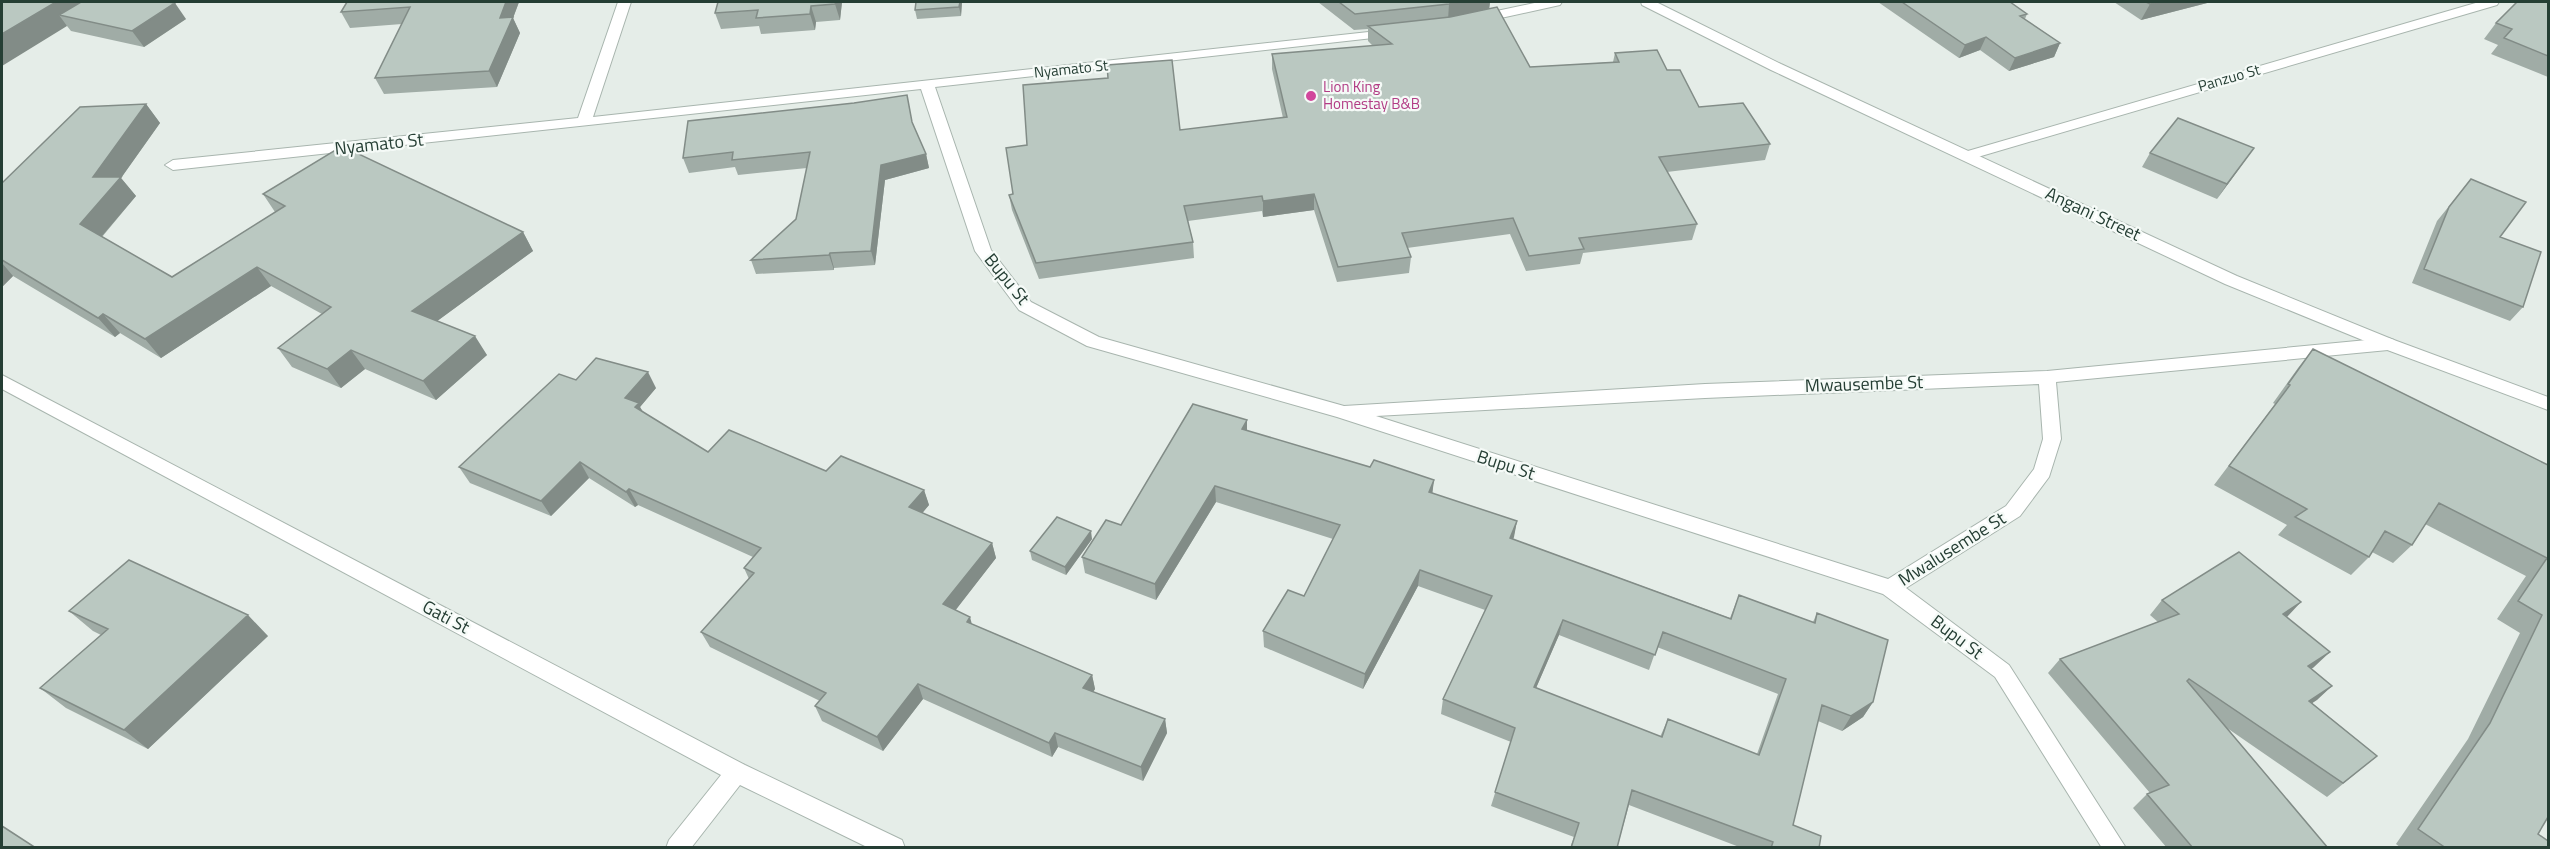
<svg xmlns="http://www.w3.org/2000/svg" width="2550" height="849" viewBox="0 0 2550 849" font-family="'Titillium Web',sans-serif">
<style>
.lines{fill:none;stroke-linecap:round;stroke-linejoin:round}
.minor-casing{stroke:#a8b5ae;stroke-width:2}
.tertiary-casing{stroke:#a8b5ae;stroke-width:2}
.minor{fill:#fff;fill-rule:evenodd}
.tertiary{fill:#fff;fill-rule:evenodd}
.wall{fill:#a0aca6;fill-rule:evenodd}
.shaded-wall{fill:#828c87}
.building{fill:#bac8c1;stroke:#828c87;stroke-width:1.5;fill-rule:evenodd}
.hotel-dot{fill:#d1479c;stroke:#f5faf7;stroke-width:2}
.labels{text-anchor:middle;stroke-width:4.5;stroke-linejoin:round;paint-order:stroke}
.far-street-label{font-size:15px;fill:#253e34;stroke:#f5faf7}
.far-hotel-label{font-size:15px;fill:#b23c85;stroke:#f5faf7;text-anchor:start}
.street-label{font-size:18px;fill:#253e34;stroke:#f5faf7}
</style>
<rect width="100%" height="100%" fill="#e5ede8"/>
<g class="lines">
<defs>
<path id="minor" d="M618 2H631L593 117 1396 29 1398 32 1391 36 935 87 991 250 1031 302 1099 337 1344 406 1705 384 2047 371 2388 338 2394 340 2397 344 2394 348 2388 350 2056 382 2061 439 2049 477 2020 516 1906 588 2009 665 2126 848H2102L1995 677 1883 594 1337 417 1087 346 1019 310 975 251 921 89 173 170 165 165 173 160 578 118ZM2039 384 2043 439 2034 469 2006 506 1888 579 1376 416 1705 398Z
M1539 2H1562L1560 5 1478 23 1471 19 1473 16Z
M2479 2H2499L2497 5 1971 159 1966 161 1958 156 1961 153Z
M2 375 745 765 902 840 905 848H869L740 785 691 848H666L669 840 721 775 2 389Z"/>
<path id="tertiary" d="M1641 2H1656L1781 64 2237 276 2394 340 2548 397V410L2382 348 2225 284 1771 70 1642 5Z"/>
</defs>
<use href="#minor" class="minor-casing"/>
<use href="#tertiary" class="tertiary-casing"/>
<use href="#minor" class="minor"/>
<use href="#tertiary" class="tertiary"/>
</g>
<path class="wall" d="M2 2 186 19 144 47 71 31 67 26Z
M347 2H519L513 18 520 33 497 87 384 94 375 78 402 24 350 28 341 12Z
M718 2H842L840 20 816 22 815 30 761 34 759 26 721 29 715 13Z
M916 2H962L961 16 917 19 915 10Z
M1318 2H1490L1489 8 1530 67 1613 62 1615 53 1667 70 1699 107 1770 144 1765 160 1667 172 1697 224 1692 240 1583 253 1580 264 1526 271 1510 234 1407 248 1411 257 1409 273 1337 282 1314 210 1263 217 1262 211 1188 221 1193 242 1194 258 1039 279 1012 210 1009 195 1180 130 1283 118 1272 69V54L1373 46 1368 41V29L1354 30Z
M1878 2H2010L2027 14 2025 19 2060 43 2054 57 2009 71 1980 50 1959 58Z
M2114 2H2211L2141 20Z
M2548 2V77L2491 54 2498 45 2484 39 2496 23Z
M146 104 160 123 121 178 136 196 102 237 172 277 275 212 263 194 523 232 533 251 437 321 487 355 436 400 365 369 341 388 292 367 278 348 322 314 271 286 161 358 120 333 115 337 13 276 3 286H2V183Z
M913 124 926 154 929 168 885 180 875 265 834 268V270L756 274 751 260 796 219 807 168 738 175 735 167 689 173 683 158Z
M2254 148 2217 199 2142 167 2150 153Z
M2471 179 2500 237 2523 307 2510 321 2412 283 2437 221Z
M2313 349 2548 465V817L2538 834 2548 848H2401L2396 844 2468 739 2520 633 2497 619 2526 576 2425 524 2412 545 2393 563 2372 552 2369 557 2351 575 2278 535 2287 525 2214 485 2275 404 2273 403 2298 368Z
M576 380 656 388 640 407 643 412 708 452 826 471 924 490 929 505 922 513 992 543 996 558 955 610 972 624 1092 675 1095 689 1093 692 1165 719 1167 733 1143 781 1058 747 1052 757 923 699 883 751 822 721 815 706 820 701 710 647 701 632 749 579 744 568 753 557 638 505 635 507 589 478 551 516 470 483 459 467Z
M1247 420V431L1370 467 1434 480 1432 493 1517 521 1513 539 1730 618 1739 595 1813 622 1817 613 1873 702 1863 717 1842 731 1818 721 1793 825 1819 848H1742L1629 805 1617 848H1570L1574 837 1491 806 1511 742 1441 714 1443 699 1485 610 1418 586 1363 689 1264 647 1263 631 1304 596 1333 539 1216 502 1156 600 1085 573 1082 557 1121 525ZM1559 635 1649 670 1657 647 1778 694 1757 754 1668 719 1660 737 1536 688Z
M1092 539 1066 575 1032 560 1030 551Z
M2162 600 2287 617 2314 667 2311 669 2332 686 2312 703 2377 756 2327 797 2227 728 2328 848H2167L2133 808 2147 794 2150 793 2048 673 2060 659 2158 622 2150 615Z
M69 611 268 636 148 749 66 708 40 688 101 635 93 631Z"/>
<path class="shaded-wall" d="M56 2H93L59 15 67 26 2 66V34Z
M506 2H519L513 18 520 33 497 87 489 71 500 18Z
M836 2H842L840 20 835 4Z
M960 2H962L961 16 959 7Z
M1460 2H1490L1489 11 1448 20 1449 4Z
M2160 2H2211L2141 20 2150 4Z
M175 3 186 19 144 47 132 31Z
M811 6 816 22 815 30 810 14Z
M1986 37 1980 50 1959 58 1965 45Z
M2060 43 2054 57 2009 71 2015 58Z
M146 104 160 123 121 178 136 196 96 243 80 224 93 177Z
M2254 148 2244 162 2217 199 2227 184Z
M926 154 929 168 885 180 875 265 871 251 881 165Z
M1314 194V210L1263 217V201Z
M523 232 533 251 425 330 412 311Z
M830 253 834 268V270L829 255Z
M2 263 13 276 3 286 2 285Z
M257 267 271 286 161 358 145 339Z
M103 314 120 333 115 337 98 318Z
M475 336 487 355 436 400 423 381Z
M351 350 365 369 341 388 327 369Z
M648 372 656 388 640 407 647 419 625 398Z
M1247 420V436L1242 429Z
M580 462 589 478 551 516 541 501Z
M1434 480 1432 496 1429 492Z
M1215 486 1216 502 1156 600 1155 584Z
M629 489 638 505 635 507 626 492Z
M924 490 929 505 914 523 909 507Z
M1517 521 1514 537 1507 554 1510 538Z
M1091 531 1092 539 1066 575 1065 567Z
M992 543 996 558 948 620 943 604Z
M1420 570 1418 586 1363 689 1365 674Z
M2301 602 2287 617 2283 614Z
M248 615 268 636 148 749 124 730Z
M970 617 974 632 967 622Z
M1563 620 1559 635 1530 702 1534 687Z
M2330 652 2314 667 2293 681 2308 666Z
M1092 675 1095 689 1086 703 1083 688Z
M918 684 923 699 883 751 877 737Z
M2332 686 2317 700 2294 715 2309 701Z
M1873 702 1863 717 1842 731 1851 716Z
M1165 719 1167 733 1143 781 1141 767Z
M1055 733 1058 747 1052 757 1049 743Z"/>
<path class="building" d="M2 2H56L2 34Z
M81 2H168L175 3 132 31 59 15Z
M347 2H506L500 18 513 17 489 71 375 78 410 7 341 12Z
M718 2H836L835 4 811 6 810 14 756 18 758 10 715 13Z
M916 2H960L959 7 915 10Z
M1339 2H1460L1449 4 1355 14Z
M1902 2H2010L2027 14 2020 16 2060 43 2015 58 1986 37 1965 45Z
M2146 2H2160L2150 4Z
M2517 2H2548V56L2504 38 2512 29 2496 23Z
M1497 7 1530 67 1619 62 1615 53 1657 50 1667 70H1680L1699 107 1743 103 1770 144 1659 157 1697 224 1579 238 1584 249 1529 256 1513 218 1402 233 1411 257 1338 267 1314 194 1263 201 1262 196 1184 206 1193 242 1036 263 1009 195 1013 194 1006 148 1027 145 1023 85 1108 78 1107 65 1172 60 1180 130 1287 117 1272 54 1392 44 1368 26 1450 17Z
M907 95 912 122 926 154 881 165 871 251 830 253 829 255 751 260 796 219 810 152 732 160 733 152 683 158 688 121 854 103Z
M146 104 93 177H121L80 224 172 277 285 206 263 194 342 146 523 232 412 311 475 336 423 381 351 350 327 369 278 348 331 307 257 267 145 339 103 314 98 318 2 260V183L80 107Z
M2178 118 2254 148 2227 184 2150 153Z
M2471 179 2526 202 2500 237 2541 252 2523 307 2424 269 2449 207Z
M2313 349 2548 465V817L2538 834 2548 841V848H2446L2418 829 2490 723 2542 615 2518 601 2547 558 2439 503 2412 545 2385 531 2369 557 2295 517 2307 509 2229 466 2290 385 2288 384Z
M596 358 648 372 625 398 639 403 635 407 708 452 729 430 826 471 841 456 924 490 909 507 992 543 943 604 970 617 967 622 1092 675 1083 688 1165 719 1141 767 1055 733 1049 743 918 684 877 737 815 706 826 693 701 632 754 573 744 568 761 548 629 489 626 492 580 462 541 501 459 467 559 374 576 380Z
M1193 404 1247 420 1242 429 1370 467 1374 460 1434 480 1429 492 1517 521 1510 538 1731 619 1739 595 1815 623 1817 613 1888 640 1873 702 1851 716 1822 705 1793 825 1821 836 1819 848H1771L1773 842 1632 790 1617 848H1571L1579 823 1495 792 1515 728 1443 699 1492 596 1420 570 1365 674 1263 631 1288 590 1304 596 1340 525 1215 486 1155 584 1082 557 1106 520 1121 525ZM1563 620 1655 655 1663 632 1786 679 1759 755 1668 719 1662 737 1534 687Z
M1057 517 1091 531 1065 567 1030 551Z
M2239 552 2301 602 2283 614 2330 652 2308 666 2332 686 2309 701 2377 756 2343 783 2189 679 2187 681 2328 848H2193L2147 794 2169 785 2060 659 2179 614 2162 600Z
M129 560 248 615 124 730 40 688 108 629 69 611Z
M2 826 36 848H2Z"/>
<circle class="hotel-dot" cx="1311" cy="96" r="6"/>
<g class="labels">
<g class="far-street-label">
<text transform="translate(1071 69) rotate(-6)" y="5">Nyamato St</text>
<text transform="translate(2229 78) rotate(-16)" y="5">Panzuo St</text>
</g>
<g class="far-hotel-label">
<text x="1323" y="92">Lion King<tspan x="1323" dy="17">Homestay B&amp;B</tspan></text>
</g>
<g class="street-label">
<text transform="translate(379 144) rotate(-6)" y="6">Nyamato St</text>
<text transform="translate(2093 214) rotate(25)" y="6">Angani Street</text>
<text transform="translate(1007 279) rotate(51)" y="6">Bupu St</text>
<text transform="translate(1864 384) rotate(-2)" y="6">Mwausembe St</text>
<text transform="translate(1506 465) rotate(18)" y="6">Bupu St</text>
<text transform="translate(1952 549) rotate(-32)" y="6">Mwalusembe St</text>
<text transform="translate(446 617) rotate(28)" y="6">Gati St</text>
<text transform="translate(1957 637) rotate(37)" y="6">Bupu St</text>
</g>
</g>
<rect width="2550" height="849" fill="none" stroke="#253e34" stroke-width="6"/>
</svg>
